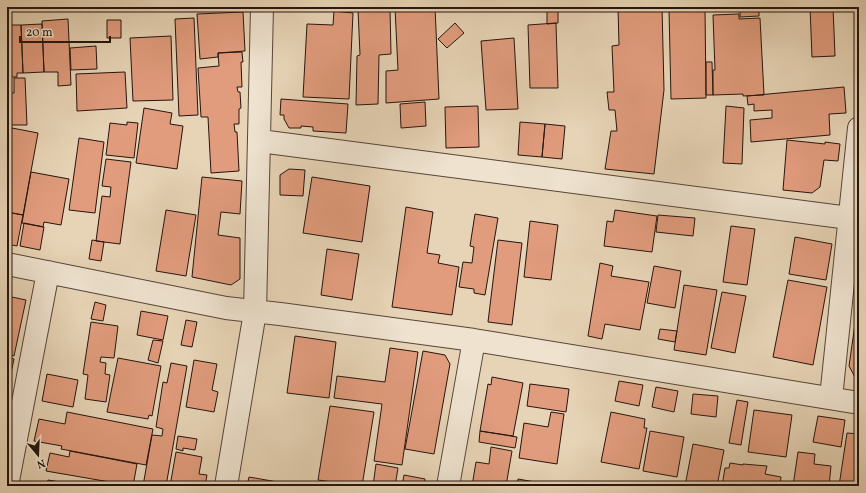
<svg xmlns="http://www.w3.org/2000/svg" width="866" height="493" viewBox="0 0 866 493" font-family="Vollkorn,serif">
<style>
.building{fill:#e19c7d;stroke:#26150e}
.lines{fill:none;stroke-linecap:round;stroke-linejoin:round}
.street-casing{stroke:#564538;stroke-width:24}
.street{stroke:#efe3d0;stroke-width:22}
</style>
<rect width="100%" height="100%" fill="#e7d4b6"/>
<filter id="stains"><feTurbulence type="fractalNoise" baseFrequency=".005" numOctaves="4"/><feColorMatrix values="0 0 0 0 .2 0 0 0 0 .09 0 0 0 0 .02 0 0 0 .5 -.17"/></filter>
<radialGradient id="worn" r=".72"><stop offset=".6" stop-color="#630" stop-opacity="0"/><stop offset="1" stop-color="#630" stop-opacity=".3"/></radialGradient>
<path class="building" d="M435 7 439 99 386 103V71L398 70 395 8Z
M547 7H558V23L547 24Z
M618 7H662L664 90 654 174 605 169 611 131H617L615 110H609L607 92H614L612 46 619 45Z
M717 7H759V16L740 17V10H717Z
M810 7H833L835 56 812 57Z
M705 8 706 98 671 99 669 9Z
M390 9 391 54 379 55 378 104 356 105 357 56 360 55 358 10Z
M334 11 353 13 349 99 303 97 307 24 333 25Z
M243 12 245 51 218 53V57L200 59 197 14Z
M739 14V19L760 18 764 95 743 96V94L713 95V70H715L713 15Z
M194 18 198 115 179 116 175 19Z
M68 19 71 85 58 86V72H44L42 21Z
M107 20H121V38H107Z
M455 23 464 33 447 48 438 39Z
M556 23 558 88H530L528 25Z
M42 24 44 72 23 73 21 25Z
M7 25H21L23 73H17V77H7Z
M171 36 173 100 133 101 130 38Z
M514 38 518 109 486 110 481 41Z
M96 46 97 69 71 70 70 48Z
M242 52 243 62H241L242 87H237L238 92H240L241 108 239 109V124H234L235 132H237L239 171 211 173 208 117H201L198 68 219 66 218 53Z
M706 62H712L713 95H706Z
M125 72 127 108 77 111 76 74Z
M14 78H25L27 125H7V93H14Z
M844 87 846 113 829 114 830 135 751 142 750 120 772 118V110L754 111V104L748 105 747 96Z
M281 99 348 104 346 133 313 131V127L301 126V128H289L284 119V115H280Z
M425 102 426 126 401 128 400 104Z
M478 106 479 147 446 148 445 107Z
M726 106 744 108 742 164 723 163Z
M144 108 172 113 170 124 183 126 177 169 136 163Z
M127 122 138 123 134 158 106 155 110 123 127 125Z
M520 122 545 124 542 157 518 155Z
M545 124 565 126 562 159 542 157Z
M12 128 38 133 23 215 7 212V151Z
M79 138 104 142 95 213 69 210Z
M787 140 825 144V142L840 144 838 161 824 160 820 187 812 193 783 190Z
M106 159 131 162 120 244 96 241 102 196 110 197 111 187 102 186Z
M289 169 305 170 303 196 280 195V175Z
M31 172 69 179 61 225 44 222 43 227 22 223Z
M202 177 242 181 240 214 221 212 218 235 240 238V279L231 285 192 277Z
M312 177 370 186 362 242 303 233Z
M406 207 433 212 427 253 440 255 438 263 459 267 452 315 392 307Z
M166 210 196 215 186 276 156 271Z
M615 210 657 216 652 252 604 246 607 221 613 222Z
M7 212 23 215 17 246 7 244Z
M475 214 498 218 485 295 474 293V289L459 287 463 262 472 263 474 247 470 246Z
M658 215 695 218 693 236 656 232Z
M530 221 558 225 551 280 524 277Z
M24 223 44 227 40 250 20 246Z
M731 226 755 229 747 285 723 282Z
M795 237 832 244 826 280 789 274Z
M92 240 104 242 101 261 89 259Z
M498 240 522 243 512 325 488 322Z
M327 249 359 254 352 300 321 295Z
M600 263 613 266 611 276 649 282 640 330 605 324 602 339 588 336Z
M654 266 681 271 675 308 647 303Z
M788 280 827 287 813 365 773 357Z
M684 285 717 290 706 355 674 350Z
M722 292 746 296 735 353 711 348Z
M7 296 26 300 14 356 7 354Z
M859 296V380L856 379 849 366Z
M95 302 106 305 103 321 91 319Z
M141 311 168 316 163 340 137 335Z
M186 320 197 322 192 347 181 345Z
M91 322 118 326 114 358 101 357 100 362 106 363 105 374 110 375 106 402 85 399 88 375 83 374Z
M660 329 677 331 675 342 658 339Z
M295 336 336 342 329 398 287 393Z
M153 340 163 341 158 363 148 360Z
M390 348 418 352 402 465 374 461 382 404 334 398 337 376 385 382Z
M423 351 445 355 450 364 434 454 405 449Z
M7 357 14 359 10 378 7 377Z
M118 358 161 366 152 416 149 415 148 419 107 412Z
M194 360 217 364 212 390 218 392 214 412 186 407Z
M171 363 187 366 166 486H143L152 435 162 436 163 429 156 427 163 382 167 383Z
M47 374 78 380 73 407 42 401Z
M492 377 523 383 513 436 480 431 488 384 491 385Z
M619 381 643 385 639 406 615 401Z
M530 384 569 389 566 412 527 406Z
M656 387 678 391 674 412 652 407Z
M693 394 718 396 716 417 691 414Z
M737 400 748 402 741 445 729 443Z
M330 406 374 412 362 486 318 480Z
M754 410 792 415 786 457 748 452Z
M67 412 153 429 146 465 61 449 62 446 34 441 39 419 65 424Z
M551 412 564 414 557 464 519 458 524 423 548 427Z
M611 412 645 419 644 428H647L639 469 601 462Z
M818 416 845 420 841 447 813 442Z
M480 431 517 437 515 448 479 442Z
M650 431 684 437 677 477 643 471Z
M847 433 859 434V486H839Z
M178 436 197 439 195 450 183 448V451L176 449Z
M693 444 724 450 717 486H685Z
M491 447 512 451 506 486H472L476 462 489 464Z
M70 451 137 464 133 486 46 471 50 453 69 457Z
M176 452 202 457 199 474 207 475 205 486H170Z
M798 452 815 454 814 464 831 466 829 486H793Z
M730 463 743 465V464L767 466 765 474 781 477 780 486H722L725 468H729Z
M376 464 398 468 395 486H373Z
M404 475 425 479 424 486H402Z
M249 477 301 486H247Z
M518 479 552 485 551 486H517Z
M48 480 85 486H46Z"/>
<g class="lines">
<defs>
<path id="street" d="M260 141 849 218 859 217
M7 264 226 308 280 314 474 340 859 403
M831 398 859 128
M7 486 48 272
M226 486 255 312 262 7
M448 486 474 340"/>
</defs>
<use href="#street" class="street-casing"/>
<use href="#street" class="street"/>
</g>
<rect width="866" height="493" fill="none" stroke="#e7d4b6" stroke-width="24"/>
<rect x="8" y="8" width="850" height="477" fill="none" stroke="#26150e" stroke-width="2"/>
<rect x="12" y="12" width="842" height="469" fill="none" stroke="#26150e"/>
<g transform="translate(38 455) rotate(161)" stroke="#efe3d0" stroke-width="3" paint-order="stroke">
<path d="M0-3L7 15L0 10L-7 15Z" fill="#26150e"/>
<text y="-6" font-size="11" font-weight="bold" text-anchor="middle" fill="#26150e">N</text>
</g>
<path d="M20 36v6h90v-6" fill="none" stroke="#26150e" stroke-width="2"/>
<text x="26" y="36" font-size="12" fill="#26150e" stroke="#efe3d0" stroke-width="3" paint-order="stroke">20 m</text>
<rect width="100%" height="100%" filter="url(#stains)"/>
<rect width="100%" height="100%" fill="url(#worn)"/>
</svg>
